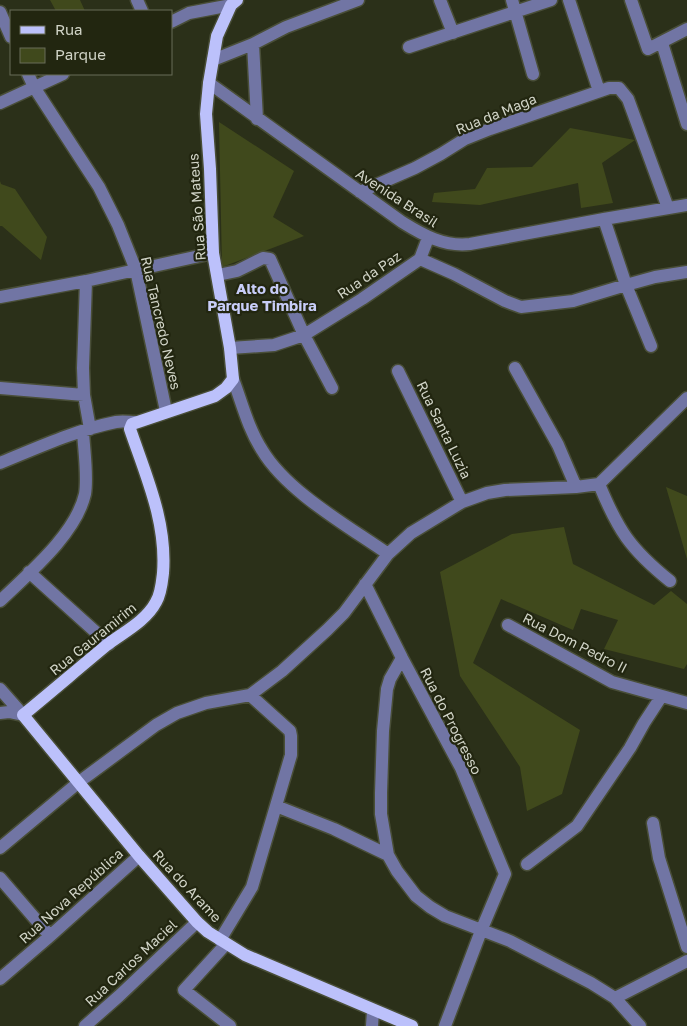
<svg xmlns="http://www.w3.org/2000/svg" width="687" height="1026" viewBox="0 0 687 1026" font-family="'Golos Text',sans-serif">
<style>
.green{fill:#40491c}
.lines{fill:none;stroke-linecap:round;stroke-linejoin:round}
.minor-casing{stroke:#494e38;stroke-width:15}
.major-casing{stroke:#494e38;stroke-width:15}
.minor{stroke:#7175a4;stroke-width:12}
.major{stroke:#bcc1fb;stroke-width:12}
.labels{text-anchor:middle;stroke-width:4.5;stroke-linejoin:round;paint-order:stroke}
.street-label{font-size:14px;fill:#d1d4c7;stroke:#222610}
.neighbourhood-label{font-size:15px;font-weight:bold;fill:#c8cdf8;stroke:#222610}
</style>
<rect width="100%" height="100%" fill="#2b3019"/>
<path class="green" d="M50 0H80L85 11H56Z
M219 122 294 171 273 217 304 236 222 267Z
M570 128 635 140 602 163 613 203 581 208 578 183 480 205 432 202 434 193 475 189 487 168 532 167Z
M0 181 1 184 15 189 47 237 41 260 2 226H0Z
M666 487 687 496V559Z
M564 527 573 564 654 605 671 591 687 604V664L684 669 604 649 618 620 581 609 573 630 501 599 473 663 580 730 562 794 527 811 520 767 460 676 440 572 512 534Z"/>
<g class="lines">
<defs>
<path id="minor" d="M137 0 142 11
M440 0 453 33
M512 0 533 74
M569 0 599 91
M631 0 648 49 687 29
M0 12 11 37
M171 22 189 13 231 5
M662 43 687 124
M409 47 551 0
M213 60 253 44
M28 74 34 87 99 187 118 225 136 270 166 411
M209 83 402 222C423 235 444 247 470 244L604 219 687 205
M0 103 63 74
M257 119 253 44 286 27 358 0
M360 192 415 168 441 154 465 139 490 129 609 88H619L628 99 668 208
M604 219 626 285 651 346
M420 259 454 274 505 301 521 307 573 301 626 285 655 277 687 272
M218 275 237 271 263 258 270 259 304 335 332 388
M86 281 83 368 84 395 90 429
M0 297 86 281 213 253
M230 348 274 345 304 335 362 299 420 259 428 238
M515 368 558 445 576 487
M398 371 462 502
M233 379C242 403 248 428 262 450 287 492 348 526 388 554
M0 388 84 395
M0 463C37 448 76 430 116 422 122 421 129 422 135 422
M599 484C618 530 630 549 670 581
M29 572 109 644
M365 584 402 658 461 768 505 874 481 931 445 1026
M0 601C29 573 76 534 85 494 88 476 84 450 83 432
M508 625 612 682 687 703
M402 658 390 679 387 689 383 731 381 793V814L388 855 397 871 416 896 430 907 445 916 510 941 591 983 615 998 640 1026
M0 689 23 715
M0 713 9 712 23 715
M276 806 334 829 388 855
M653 823 659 858 687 947
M0 848 79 782 156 725 177 713 206 703 250 695 282 671 327 630 344 613 388 554 411 533 462 502 487 493 505 490 576 487 599 484 687 398
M527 864 577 826 630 748 644 723 661 697
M0 878 50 936
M220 940 252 887 291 755V736L290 731 250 695
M226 944 184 990 230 1026
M0 979 50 936 139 856
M615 998 687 961
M85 1026 119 996 197 922
M372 1026 373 1011"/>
<path id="major" d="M237 0 231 5 217 36 209 83 206 114 210 169 213 253 230 348 233 379 226 388 215 396 132 424 130 429C146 476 167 522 163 573 162 582 161 594 156 602 146 621 124 632 108 644 79 668 51 692 23 715L139 856 197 922 208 932 245 955 412 1026"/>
</defs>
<use href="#minor" class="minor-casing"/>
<use href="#major" class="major-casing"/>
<use href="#minor" class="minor"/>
<use href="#major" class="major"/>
</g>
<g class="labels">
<g class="street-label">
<text transform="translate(496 114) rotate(-22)" y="5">Rua da Maga</text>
<text transform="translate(397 198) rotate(33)" y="5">Avenida Brasil</text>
<text transform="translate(197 207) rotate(-94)" y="5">Rua São Mateus</text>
<text transform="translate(369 275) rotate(-34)" y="5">Rua da Paz</text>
<text transform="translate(161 323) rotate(77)" y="5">Rua Tancredo Neves</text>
<text transform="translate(444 430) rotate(64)" y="5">Rua Santa Luzia</text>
<text transform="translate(93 639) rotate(-39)" y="5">Rua Gauramirim</text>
<text transform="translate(575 643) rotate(27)" y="5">Rua Dom Pedro II</text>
<text transform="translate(451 721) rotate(63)" y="5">Rua do Progresso</text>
<text transform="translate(187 886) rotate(47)" y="5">Rua do Arame</text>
<text transform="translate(71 896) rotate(-42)" y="5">Rua Nova República</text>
<text transform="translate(131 963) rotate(-43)" y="5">Rua Carlos Maciel</text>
</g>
<g class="neighbourhood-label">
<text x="262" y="294">Alto do<tspan x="262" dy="17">Parque Timbira</tspan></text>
</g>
</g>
<rect x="10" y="10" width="162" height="65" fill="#222610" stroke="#686c59"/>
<rect x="20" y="26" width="25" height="8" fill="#bcc1fb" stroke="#686c59"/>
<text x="55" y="35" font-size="15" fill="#d1d4c7">Rua</text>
<rect x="20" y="48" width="25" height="15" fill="#40491c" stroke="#686c59"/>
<text x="55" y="60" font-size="15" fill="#d1d4c7">Parque</text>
</svg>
